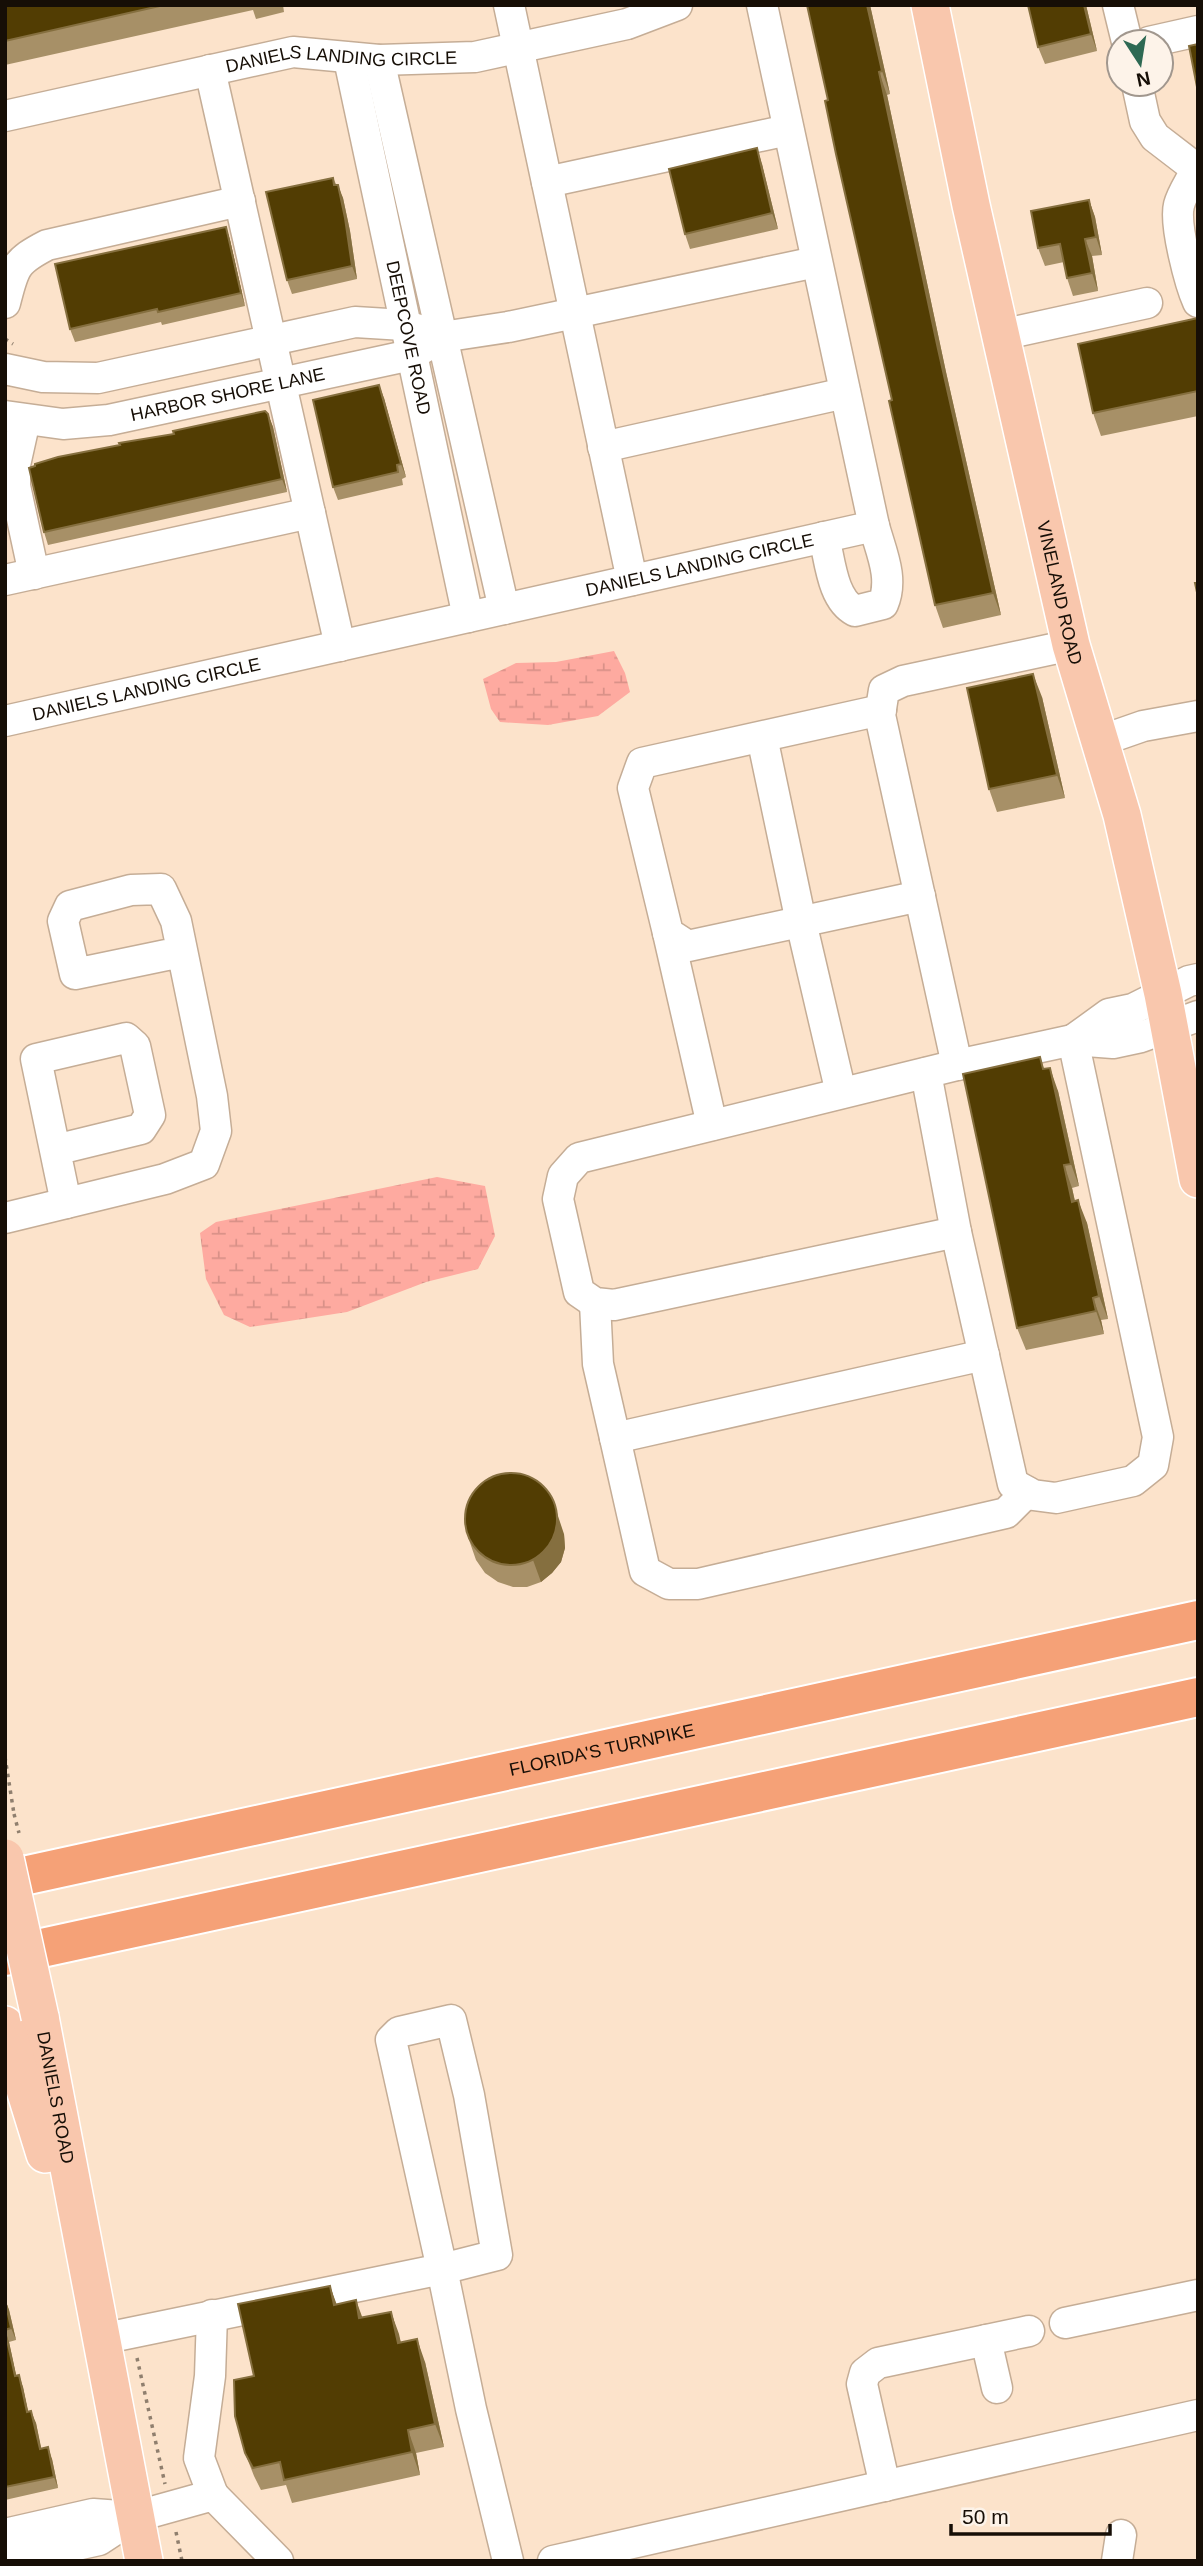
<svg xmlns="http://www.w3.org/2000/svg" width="1203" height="2566" viewBox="0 0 1203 2566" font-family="Arial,sans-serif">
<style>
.wetland{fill:url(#wetland-marsh)}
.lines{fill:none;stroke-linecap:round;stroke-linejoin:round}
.minor-casing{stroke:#c5ad96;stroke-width:33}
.major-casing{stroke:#fff;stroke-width:40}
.highway-casing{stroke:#fff;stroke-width:42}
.path{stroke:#8f7f6e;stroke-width:3.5;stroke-dasharray:3.5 5;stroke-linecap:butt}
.minor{stroke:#fff;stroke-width:30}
.major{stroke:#f9c7ad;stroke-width:37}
.highway{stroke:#f5a177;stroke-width:38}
.major-bridge-casing{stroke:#fff;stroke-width:40;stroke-linecap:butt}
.path-bridge{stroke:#8f7f6e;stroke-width:3.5;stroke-dasharray:3.5 5;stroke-linecap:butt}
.major-bridge{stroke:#f9c7ad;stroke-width:37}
.wall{fill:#a79067}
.shaded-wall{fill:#856f3f}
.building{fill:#523d03;stroke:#856f3f;stroke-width:2}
.labels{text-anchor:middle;stroke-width:7;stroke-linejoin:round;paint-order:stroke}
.street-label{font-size:18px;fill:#160e06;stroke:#fdf3e9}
</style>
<defs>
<pattern id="wetland-marsh" width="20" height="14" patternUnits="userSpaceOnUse" patternTransform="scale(1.75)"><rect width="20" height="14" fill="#feaaa0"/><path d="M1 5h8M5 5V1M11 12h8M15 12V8" fill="none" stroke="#d99188"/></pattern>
</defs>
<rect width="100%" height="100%" fill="#fce3cb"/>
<path class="wetland" d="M614 651 625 673 630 692 598 716 548 725 500 722 491 709 483 679 516 663 556 662Z
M437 1177 485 1186 495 1236 478 1269 426 1282 347 1312 250 1327 224 1315 206 1279 200 1233 216 1222Z"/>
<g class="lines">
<defs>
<g id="minor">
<path d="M509 5 632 580"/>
<path d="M1118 5 1127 42"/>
<path d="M1149 42 1198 31"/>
<path id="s1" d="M349 59 468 617"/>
<path d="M379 60 504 609"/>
<path d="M210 70 340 646"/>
<path d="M1137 84 1145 121 1155 137 1198 170"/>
<path id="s2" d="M5 116 293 52 379 60 475 57 627 24 677 5"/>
<path d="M1196 170C1191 181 1182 193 1179 205 1174 224 1190 284 1198 302"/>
<path d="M547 182 788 130"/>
<path d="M5 303C14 268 14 262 47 245L240 201"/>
<path d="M1001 335 1147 303"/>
<path d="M5 369 43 377 98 378 355 322 404 325 422 331"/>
<path id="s3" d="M5 416 63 424 109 420 411 355 442 337 508 327 816 262"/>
<path d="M25 420 15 465V486L34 574"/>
<path d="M603 447 845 393"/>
<path d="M824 537C830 560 832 599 855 611L883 604C894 578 881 552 874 526"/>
<path d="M5 580 310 513"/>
<path d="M881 710 642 763 633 788 668 933 688 946 920 896"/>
<path id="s4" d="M5 721 874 526 762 5"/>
<path d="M762 737 801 922 841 1093"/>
<path d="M1100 741 1143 726 1198 716"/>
<path d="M668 933 712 1125"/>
<path d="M1073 1040 1109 1014 1133 1009 1189 981 1198 979"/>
<path d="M957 1065 880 715 884 690 903 681 1071 645"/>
<path d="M926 1073 956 1232 1013 1484 1033 1495 1056 1498 1133 1481 1153 1465 1158 1437 1073 1040"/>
<path d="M55 1150 141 1129 150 1115 135 1046 126 1038 36 1059 66 1203"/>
<path d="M5 1218 165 1179 204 1164 216 1131 212 1096 176 921 161 889 131 890 70 906 63 921 75 974 181 952"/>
<path d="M956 1232 614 1305 595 1303 579 1292 558 1199 563 1176 579 1158 957 1065 1073 1040 1113 1043 1141 1037 1198 1016"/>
<path d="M595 1303 598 1364 615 1438"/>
<path d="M984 1355 615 1438 645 1571 669 1584H698L1006 1513 1027 1492"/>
<path d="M451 2020 469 2095 497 2255 442 2269 391 2040 399 2032Z"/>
<path d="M212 2315 210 2376 199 2458 213 2495"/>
<path d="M1065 2323 1198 2295"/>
<path d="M101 2339 442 2269 471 2409 508 2561"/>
<path d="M986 2340 997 2388"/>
<path d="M885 2486 862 2384 865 2373 878 2363 1029 2331"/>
<path d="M5 2534 93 2514 134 2517"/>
<path d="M5 2561 99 2540 134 2517 213 2495 278 2561"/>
<path d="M553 2561 1198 2415"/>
<path d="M1117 2561 1121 2535"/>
</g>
<g id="major">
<path id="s5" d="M930 5 971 205 1071 645 1122 815 1163 994 1198 1179"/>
<path id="s6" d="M40 2017 144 2561"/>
<path d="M5 2025 45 2154"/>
</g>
<g id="highway">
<path id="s7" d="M5 1880 1198 1620"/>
<path d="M5 1956 1198 1697"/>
</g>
</defs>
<use href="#minor" class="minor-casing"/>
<use href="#major" class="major-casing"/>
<use href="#highway" class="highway-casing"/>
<path class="path" d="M5 339 13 344
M5 1757 14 1814
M137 2358 165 2484
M176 2532 182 2561"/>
<use href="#minor" class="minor"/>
<use href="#major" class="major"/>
<use href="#highway" class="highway"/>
<defs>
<path id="major-bridge" d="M5 1858 40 2017"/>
</defs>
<use href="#major-bridge" class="major-bridge-casing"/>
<path class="path-bridge" d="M14 1814 19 1833"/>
<use href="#major-bridge" class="major-bridge"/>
</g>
<path class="wall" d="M5 5H283L284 12 256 19 253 10 5 65Z
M870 5 890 94 887 95 946 372 1001 615 943 628 935 605 828 100Z
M1086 5 1097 51 1045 64 1038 47Z
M762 164 778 229 690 249 685 234Z
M333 178 343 198 350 231 357 279 292 294 287 280Z
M1089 200 1095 217 1102 255 1092 256 1098 291 1073 296 1067 278 1064 262 1045 266 1038 248Z
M226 227 230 240 245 306 162 325 161 322 75 342 70 329Z
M1198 318V416L1101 436 1093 413Z
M384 398 406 477 402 479 403 485 338 500 333 487Z
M268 414 273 427 287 492 48 545 44 532 120 445Z
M1042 697 1065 798 997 812 989 789Z
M1040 1057 1044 1069 1058 1091 1079 1186 1072 1188 1075 1201 1087 1223 1108 1319 1101 1320 1104 1334 1026 1350 1017 1328Z
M564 1534 565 1548 561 1562 552 1573 541 1582 527 1587H513L498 1582 485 1573 476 1560 468 1537Z
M330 2286 336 2304 362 2317 391 2312 401 2343 425 2362 444 2447 416 2453 420 2475 292 2503 286 2485 261 2490 254 2476 245 2453 254 2376Z
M5 2299 9 2310 16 2340 9 2342 16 2375 23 2387 28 2412 36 2423 41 2449 52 2459 58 2488 5 2500Z"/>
<path class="shaded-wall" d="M867 5H870L890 94 882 71Z
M1084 5H1086L1097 51 1091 34Z
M879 72 887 95 946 372 1001 615 993 593 938 349Z
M757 148 762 164 778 229 772 213Z
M338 185 343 198 350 231 357 279 352 266Z
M1089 200 1095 217 1102 255 1096 237Z
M226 227 230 240 245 306 241 293Z
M1085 239 1092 256 1098 291 1092 273Z
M379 385 384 398 406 477 401 464Z
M268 414 273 427 287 492 282 479Z
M1033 674 1042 697 1065 798 1057 775Z
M1050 1068 1058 1091 1079 1186 1071 1164Z
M1064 1165 1072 1188 1080 1225 1072 1202Z
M1078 1200 1087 1223 1108 1319 1099 1296Z
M1093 1298 1101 1320 1104 1334 1096 1311Z
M552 1498 564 1534 565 1548 561 1562 552 1573 541 1582 533 1560Z
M330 2286 338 2308 334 2305Z
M5 2299 9 2310 16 2340 11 2328Z
M356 2300 364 2322 359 2318Z
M391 2312 399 2334 406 2366 398 2343Z
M5 2331 9 2342 19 2388 15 2376Z
M417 2339 425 2362 444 2447 435 2424Z
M19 2375 23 2387 31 2424 27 2412Z
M31 2411 36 2423 44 2461 40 2449Z
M408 2430 416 2453 420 2475 412 2452Z
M48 2447 52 2459 58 2488 54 2477Z"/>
<path class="building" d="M5 5H164L5 41Z
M807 5H867L882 71 879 72 938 349 993 593 935 605 889 401 892 400 836 154 825 101 828 100Z
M1028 5H1084L1091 34 1038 47Z
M1198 44V92L1189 46Z
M757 148 772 213 685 234 669 169Z
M333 178 334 185H338L345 218 352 266 287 280 266 192Z
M1089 200 1096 237 1085 239 1092 273 1067 278 1060 244 1038 248 1031 211Z
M226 227 241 293 158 312 157 309 70 329 55 264Z
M1198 318V391L1093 413 1078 344Z
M379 385 401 464 397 465 398 472 333 487 313 400Z
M265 411 268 414 282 479 44 532 29 468 35 466V464L58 457 120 445 119 443 174 434 173 431Z
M1195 583H1198V597Z
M1033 674 1057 775 989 789 967 688Z
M1040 1057 1043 1069 1050 1068 1071 1164 1064 1165 1072 1202 1078 1200 1099 1296 1093 1298 1096 1311 1017 1328 963 1074Z
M465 1519a46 46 0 1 1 92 0a46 46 0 1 1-92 0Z
M330 2286 334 2305 356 2300 359 2318 391 2312 398 2343 417 2339 435 2424 408 2430 412 2452 284 2480 280 2462 253 2468 245 2453 235 2416 234 2380 254 2376 238 2304Z
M5 2300 11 2328 5 2330Z
M5 2331 15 2376 19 2375 27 2412 31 2411 40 2449 48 2447 54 2477 5 2487Z"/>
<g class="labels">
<g class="street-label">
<text dy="6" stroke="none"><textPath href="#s2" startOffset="343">DANIELS LANDING CIRCLE</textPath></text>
<text dy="6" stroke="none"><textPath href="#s1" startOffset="285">DEEPCOVE ROAD</textPath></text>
<text dy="6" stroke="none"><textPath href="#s3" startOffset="226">HARBOR SHORE LANE</textPath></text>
<text dy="6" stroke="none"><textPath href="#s4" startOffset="712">DANIELS LANDING CIRCLE</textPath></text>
<text dy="6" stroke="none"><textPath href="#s5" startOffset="602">VINELAND ROAD</textPath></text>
<text dy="6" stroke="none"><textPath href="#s4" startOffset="145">DANIELS LANDING CIRCLE</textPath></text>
<text dy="6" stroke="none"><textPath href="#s7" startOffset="611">FLORIDA'S TURNPIKE</textPath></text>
<text dy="6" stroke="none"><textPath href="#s6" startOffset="82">DANIELS ROAD</textPath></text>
</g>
</g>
<rect width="1203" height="2566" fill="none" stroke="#160e06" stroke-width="14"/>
<g transform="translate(1140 63) rotate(168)"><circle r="33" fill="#fdf3e9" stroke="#a1978e" stroke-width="2"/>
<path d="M0-5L12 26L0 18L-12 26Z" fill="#2e6953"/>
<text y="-10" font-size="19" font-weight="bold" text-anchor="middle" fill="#160e06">N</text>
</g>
<path d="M951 2524v10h159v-10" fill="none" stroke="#160e06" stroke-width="3.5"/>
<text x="962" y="2524" font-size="21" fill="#160e06" stroke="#fdf3e9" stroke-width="5" paint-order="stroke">50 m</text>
</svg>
